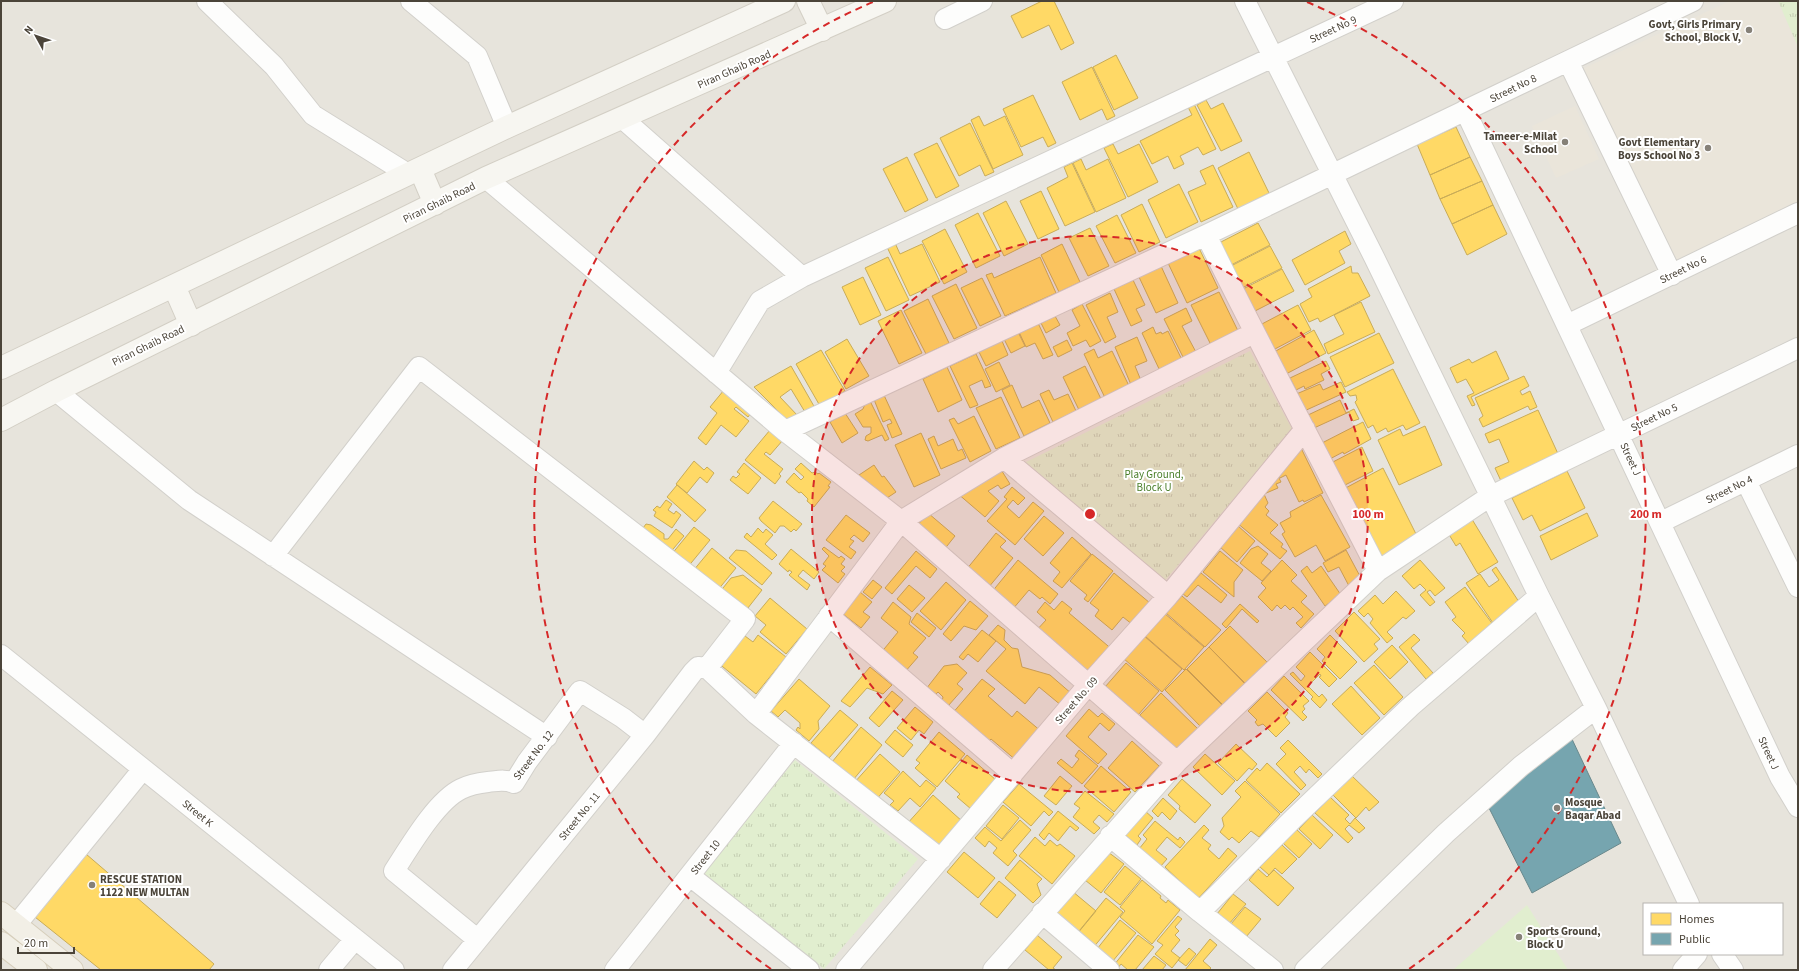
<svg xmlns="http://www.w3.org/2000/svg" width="1799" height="971" viewBox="0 0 1799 971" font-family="'Source Sans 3',sans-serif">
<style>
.residential{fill:#e7e4dc;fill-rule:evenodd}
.education{fill:#eae5da}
.park{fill:url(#park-tufts)}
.garden{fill:#e1eecf}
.homes{fill:#ffd966;stroke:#c9ac58}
.public{fill:#76a5af;stroke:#69888c}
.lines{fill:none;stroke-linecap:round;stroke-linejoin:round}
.minor-casing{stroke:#d2d0cb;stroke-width:22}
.secondary-casing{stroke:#d3cfc5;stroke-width:24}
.primary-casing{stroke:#d6cebb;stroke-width:24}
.minor{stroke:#fdfdfc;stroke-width:20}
.secondary{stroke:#f7f6f1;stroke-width:22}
.primary{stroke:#f2efe6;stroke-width:22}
.ring{fill:none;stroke:#d62828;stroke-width:2;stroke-dasharray:7 5}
.poi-dot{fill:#868178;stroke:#fff;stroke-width:1.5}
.labels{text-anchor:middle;stroke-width:4;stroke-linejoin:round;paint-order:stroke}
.poi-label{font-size:11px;font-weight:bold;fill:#4b4439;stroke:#fff;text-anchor:end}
.street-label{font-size:11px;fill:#4b4439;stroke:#fff}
.park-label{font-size:11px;fill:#4a7f2a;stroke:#fff}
.centre{fill:#d62828;stroke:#fff;stroke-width:2}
.ring-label{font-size:12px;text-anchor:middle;font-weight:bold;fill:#d62828;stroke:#fff;stroke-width:4;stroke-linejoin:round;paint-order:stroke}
</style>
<defs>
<pattern id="park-tufts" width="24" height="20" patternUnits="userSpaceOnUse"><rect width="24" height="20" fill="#e1eecf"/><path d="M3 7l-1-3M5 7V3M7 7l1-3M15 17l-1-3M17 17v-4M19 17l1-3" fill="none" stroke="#c3cdb2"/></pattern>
</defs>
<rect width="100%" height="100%" fill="#f4f2ee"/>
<path class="residential" d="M1 1H1798V970H1ZM1644 904H1782V954H1644Z"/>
<path class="education" d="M1730 1H1778L1798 47V205L1675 264 1580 70Z
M1575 106 1599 159 1556 178 1532 126Z"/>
<path class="park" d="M1778 1H1798V47Z
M1250 351 1292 429 1163 583 1022 464Z
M795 760 918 859 824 969 702 874Z"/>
<path class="garden" d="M1527 905 1568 970H1453Z"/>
<path class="homes" d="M1042 1H1054L1074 43 1061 50 1049 25 1022 38 1011 16Z
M1116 55 1138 98 1114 110 1093 67Z
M1092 67 1115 116 1107 120 1102 109 1080 120 1062 82Z
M1033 95 1056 143 1048 147 1043 137 1021 147 1003 109Z
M1206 100 1211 109 1223 103 1242 141 1221 151 1197 105Z
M1194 104 1216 149 1203 155 1198 147 1180 156 1184 164 1174 169 1168 156 1152 164 1140 141 1192 115 1188 107Z
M979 116 984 126 1005 116 1023 155 993 169 971 120Z
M970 123 994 172 985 176 980 165 959 176 940 138Z
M1456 127 1470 157 1430 175 1417 144Z
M937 143 959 186 936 198 914 154Z
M1113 144 1118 154 1139 144 1158 182 1128 197 1104 148Z
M1249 152 1269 193 1238 209 1218 168Z
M907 157 928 200 905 212 883 169Z
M1470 157 1482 181 1440 199 1430 175Z
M1081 159 1086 170 1108 159 1126 198 1096 212 1073 163Z
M1072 163 1095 212 1065 226 1047 188 1068 177 1064 167Z
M1213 165 1233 207 1201 222 1188 192 1206 184 1200 171Z
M1482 181 1493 205 1452 224 1440 199Z
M1179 184 1198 222 1166 238 1148 200Z
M1041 191 1059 229 1038 239 1020 201Z
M1006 201 1028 244 1004 256 983 213Z
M1142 204 1160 242 1139 252 1121 215Z
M1493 205 1507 234 1467 255 1452 224Z
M978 213 1000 256 976 268 955 225Z
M1117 215 1136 253 1115 263 1096 226Z
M1258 223 1270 245 1231 265 1219 243Z
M1090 228 1109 266 1088 276 1069 238Z
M945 229 967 272 944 284 922 241Z
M1345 231 1351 244 1339 251 1345 263 1305 285 1292 260Z
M895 243 900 254 922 244 940 282 910 296 887 247Z
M1062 244 1080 282 1059 292 1041 255Z
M1270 246 1282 268 1242 288 1231 266Z
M1199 248 1218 288 1187 303 1168 263Z
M888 257 909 300 886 311 865 268Z
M1040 257 1056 293 1005 316 986 275 992 273 994 278Z
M1161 266 1178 303 1156 313 1139 277Z
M1351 266 1352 273H1358L1370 296 1320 322 1318 318 1309 322 1300 304 1312 297 1308 289Z
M1282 269 1294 291 1255 311 1243 289Z
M863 277 881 315 860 325 842 287Z
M982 278 1001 316 980 326 961 288Z
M1133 280 1145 305 1136 309 1142 321 1131 326 1114 289Z
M956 284 977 328 954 339 932 296Z
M1219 292 1240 335 1213 349 1191 305Z
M1110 293 1118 312 1107 317 1116 337 1105 343 1086 305Z
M928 299 949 343 926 354 904 311Z
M1361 302 1375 332 1328 354 1324 344 1344 334 1334 315Z
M1082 304 1101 341 1090 347 1086 340 1073 346 1067 333 1080 326 1072 310Z
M1298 305 1311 330 1273 350 1260 325Z
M1186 308 1192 321 1182 326 1197 354 1185 361 1164 319Z
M901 310 922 353 899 364 878 321Z
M1055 316 1060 325 1046 333 1041 323Z
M1038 323 1053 355 1043 359 1035 343 1026 347 1019 332Z
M1153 327 1156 334 1161 332 1162 334 1168 331 1183 362 1161 373 1142 333Z
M1314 330 1326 353 1286 374 1274 352Z
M1018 332 1025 346 1011 353 1004 339Z
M1379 333 1394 363 1345 387 1330 357Z
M1137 337 1147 361 1135 366 1142 383 1132 387 1115 347Z
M847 339 869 376 846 389 825 352Z
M1067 340 1072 350 1058 357 1053 347Z
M1002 341 1008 355 986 366 979 352Z
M1094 349 1098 358 1112 351 1131 390 1107 402 1084 354Z
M821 350 845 391 820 406 796 364Z
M1496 351 1509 379 1471 397 1475 405 1472 406 1467 396 1474 393 1466 379 1457 383 1450 368 1469 359 1472 363Z
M976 354 991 386 985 388 982 380 969 386 978 405 970 408 950 366Z
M1326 361 1330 369 1321 374 1324 380 1305 389 1304 386 1296 390 1290 378Z
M999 362 1010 385 996 392 985 369Z
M791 366 815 408 805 412 791 389 780 397 798 416 788 421 754 387Z
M1085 366 1102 401 1080 412 1063 377Z
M947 367 962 400 938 412 923 379Z
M1393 369 1420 423 1406 430 1403 425 1388 432 1386 428 1377 433 1373 425 1368 428 1355 402 1357 400 1356 395 1350 396 1347 392Z
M1524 376 1529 386 1520 391 1522 395 1530 391 1537 407 1530 410 1528 406 1483 427 1479 419 1483 416 1475 398Z
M1341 382 1346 392 1302 412 1294 395 1320 384 1323 390Z
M1012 385 1022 408 1039 400 1050 423 1024 436 1002 390Z
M724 390 752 412 748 417 736 407 734 409 749 421 736 437 721 425 706 445 698 438 717 413 710 407Z
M1049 390 1054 400 1068 394 1076 411 1053 422 1040 394Z
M883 393 902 434 892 438 887 425 892 423 890 419 883 422 873 397Z
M1001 397 1020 438 996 449 976 408Z
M1340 400 1346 413 1354 409 1359 419 1353 421 1349 412 1314 428 1308 415Z
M870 401 889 439 885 441 882 435 868 441 865 440 866 436 871 433V427H863L855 414 863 409 865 404Z
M1538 410 1559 456 1501 481 1495 468 1509 462 1499 439 1489 443 1485 434Z
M845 413 858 433 842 443 830 422Z
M974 416 991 451 970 462 949 420 954 418 958 424Z
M1363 422 1371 439 1344 454 1343 452 1328 460 1320 444Z
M1425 426 1442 465 1399 485 1378 440 1400 429 1403 436Z
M770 430 783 440 770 455 766 452 764 454 783 469 779 474 781 476 775 484 745 460Z
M921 433 940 475 914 487 895 445Z
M934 436 938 446 953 439 958 451 962 449 966 458 941 469 928 439Z
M1362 447 1373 471 1341 487 1329 464Z
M1301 448 1323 493 1304 502 1303 500 1299 502 1286 475 1280 478 1278 474Z
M694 461 704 470 707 467 714 473 707 483 700 477 687 493 676 484Z
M744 463 761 478 748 494 730 480 733 476 736 478 740 474 737 472Z
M801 463 812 473 815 472 818 474 819 473 831 482 828 486 830 487 814 507 807 501 808 499 801 492 799 493 786 482 794 473 801 480 804 477 795 469Z
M874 465 882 477 884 476 896 492 887 498 859 475Z
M1000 468 1010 484 1001 489 998 485 988 491 999 501 985 517 957 493Z
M1383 468 1418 538 1377 565 1340 491Z
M1567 471 1585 508 1540 531 1532 515 1523 520 1512 498Z
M1277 474 1281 482 1276 484 1278 488 1264 494 1268 503 1265 507 1269 511 1266 515 1278 525 1270 533 1283 544 1281 547 1287 551 1280 559 1236 522Z
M677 485 706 510 695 522 667 497Z
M1012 487 1025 498 1018 505 1013 500 1007 507 1019 518 1033 502 1044 511 1015 545 987 521 1007 499 1004 497Z
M1321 495 1350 547 1325 561 1316 545 1295 557 1282 534 1285 532 1280 523 1291 517 1290 512Z
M666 500 672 504 668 510 674 514 676 511 681 515 672 528 654 516 656 512 653 510 657 506 660 508Z
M773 501 802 524 796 531 794 529 791 532 784 526H780L775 533 761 521 759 518Z
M928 513 955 536 943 551 915 528Z
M1587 513 1598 536 1551 560 1540 536Z
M846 515 870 533 863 542 854 535 850 539 854 541 849 547 856 552 851 559 826 540Z
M1044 516 1064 533 1043 556 1024 539Z
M1470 516 1498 562 1478 574 1460 543 1456 546 1445 528Z
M646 524 651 525 664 534V539H668L676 529 684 536 669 554 640 532Z
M1238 526 1255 541 1237 562 1220 547Z
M694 527 710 540 687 568 671 555Z
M758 528 763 533 766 529 773 535 765 544 777 555 772 560 744 537 747 533 751 537Z
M996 533 1006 541 1000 547 1013 558 988 588 966 570Z
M1072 537 1091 554 1062 588 1053 581 1060 572 1050 563Z
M1258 546 1268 554 1261 563 1271 571 1262 581 1240 563 1251 549Z
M824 547 839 558 841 556 845 559 841 564 845 567 841 571 845 574 838 583 822 570 826 566 823 564 829 556 822 549Z
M712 548 736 568 717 591 693 571Z
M791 549 819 572 814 579 803 570 798 576 810 585 807 590 789 575 792 572 789 570 788 572 779 564Z
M736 550 746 551 772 573 762 585 729 558Z
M1346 550 1362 580 1349 586 1339 567 1328 572 1323 563Z
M916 551 937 569 930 578 916 566 892 594 885 588Z
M1220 551 1243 570 1234 582V597L1203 572Z
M1092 554 1113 571 1088 602 1084 599 1087 595 1070 581Z
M1018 560 1058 594 1050 604 1042 597 1040 599 1029 590 1012 610 991 593Z
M1282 560 1297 575 1291 581 1307 596 1301 602 1314 614 1301 628 1296 623 1303 617 1293 607 1290 610 1285 605 1281 609 1277 605 1272 611 1258 597 1266 588 1261 583Z
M1420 560 1445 588 1435 596 1430 590 1427 592 1435 602 1430 606 1420 595 1426 590 1420 584 1414 589 1402 576Z
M1307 566 1312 573 1321 566 1341 595 1325 606 1301 571Z
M1496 567 1523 608 1495 626 1466 583 1480 574 1489 587 1499 580 1492 570Z
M1114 573 1150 603 1133 625 1123 617 1112 630 1095 616 1099 610 1090 603Z
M1201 573 1227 595 1221 603 1198 585 1187 597 1183 594Z
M743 575 762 590 744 613 719 593 731 578Z
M873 580 882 587 872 599 863 592Z
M946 582 966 600 941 630 920 611Z
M909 585 925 598 912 612 897 599Z
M1465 587 1494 626 1469 644 1462 636 1465 633 1452 620 1456 617 1445 602Z
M1396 591 1415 611 1406 619 1403 617 1387 632 1393 638 1387 643 1370 623 1373 619 1368 613 1364 617 1358 611 1375 595 1383 604Z
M860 592 872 602 863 612 870 617 861 628 843 614Z
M1182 596 1221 630 1205 647 1166 613Z
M770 598 807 629 786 654 760 632 766 625 755 616Z
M970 601 988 616 976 630 964 626 951 641 943 634Z
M1062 601 1072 609 1069 613 1114 651 1090 679 1035 632 1046 620 1037 612 1045 602 1054 610Z
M893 602 911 617 909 624 926 638 913 653 918 657 904 673 880 654 898 632 881 618Z
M1240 604 1259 621 1257 623 1242 609 1226 628 1222 624Z
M1354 612 1380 639 1374 644 1378 649 1364 662 1335 631Z
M917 613 936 628 929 637 911 622Z
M1164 613 1204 647 1184 670 1145 636Z
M998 625 1005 630 1004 640 1012 648 1018 649 1022 667 1050 675 1072 694 1062 706 1039 687 1025 704 986 671 1006 649 989 635Z
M1230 626 1267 662 1246 684 1209 647Z
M982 630 996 641 978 662 968 654 963 660 959 657Z
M741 633 753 642 758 635 786 657 756 694 717 662Z
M1414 634 1420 640 1411 648 1433 673 1426 679 1399 647Z
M1143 635 1182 669 1162 692 1123 658Z
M1330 635 1357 662 1340 679 1322 661 1325 657 1317 649Z
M1392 645 1408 662 1390 679 1374 662Z
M1209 647 1245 684 1223 705 1187 669Z
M1310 652 1337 679 1329 687 1319 677 1321 676 1320 674 1308 686 1319 697 1322 694 1327 700 1320 708 1311 699 1313 697 1290 674 1293 672 1301 681 1305 676 1296 667Z
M1126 663 1159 691 1138 715 1105 687Z
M957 664 967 673 957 684 963 689 948 706 942 701 943 697 938 692 934 696 926 689 944 666Z
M1374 665 1403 697 1384 715 1354 683Z
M870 667 892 685 883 694 867 688 850 707 841 701Z
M1186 669 1222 705 1201 727 1165 690Z
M1284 676 1309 701 1303 706 1305 709 1302 712 1307 717 1303 721 1271 690Z
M799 679 830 706 818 721 819 729 809 741 796 730 798 727 800 729V723L785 710 778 717 771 711Z
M982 679 995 689 988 696 1012 717 1017 711 1042 732 1017 761 991 739 987 743 951 715Z
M1351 686 1380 718 1362 735 1332 704Z
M892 691 903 700 879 727 869 718Z
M1267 692 1288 713 1285 717 1290 723 1276 737 1263 724 1258 726 1255 722 1257 720 1248 711Z
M1161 693 1198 729 1177 751 1140 715Z
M915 707 933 722 924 734 919 730 911 740 897 728Z
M1089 709 1098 717 1102 713 1115 724 1109 731 1100 723 1088 737 1107 754 1098 764 1066 736Z
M840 710 858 725 829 758 811 743Z
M861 727 882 745 853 780 832 762Z
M895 730 913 745 903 757 885 742Z
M939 732 965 754 937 787 915 768 920 763 916 760Z
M1288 740 1322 774 1318 778 1309 769 1306 773 1300 766 1294 772 1306 785 1301 790 1276 764 1286 754 1280 748Z
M1132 741 1159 766 1135 792 1108 768Z
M1236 744 1257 764 1252 770 1249 768 1237 781 1218 763Z
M1079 750 1098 766 1082 784 1057 763 1061 759 1072 768 1079 759 1075 756Z
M880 754 900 772 875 801 854 783Z
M1205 754 1235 781 1222 795 1193 767Z
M967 755 996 780 971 809 957 797 960 794 945 781Z
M1267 763 1300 794 1281 813 1246 780 1257 768 1260 771Z
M1101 766 1131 792 1114 812 1084 786Z
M903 771 920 787 926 780 936 788 920 807 910 798 898 811 890 805 894 801 884 793Z
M1060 776 1072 786 1056 805 1044 796Z
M1352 776 1379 802 1369 811 1366 807 1356 818 1333 795Z
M1182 779 1211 805 1195 823 1179 809 1180 806 1168 795Z
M1245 781 1280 814 1259 837 1251 831 1239 843 1232 837 1229 840 1220 832 1224 826 1222 818 1241 797 1235 791Z
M1019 784 1053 812 1049 816 1044 811 1031 826 1003 802Z
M1085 791 1114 814 1107 822 1099 815 1093 822 1100 828 1094 834 1073 817 1080 808 1074 804Z
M933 795 963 822 936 852 906 825Z
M1330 797 1349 815 1345 819 1350 824 1355 818 1365 828 1359 833 1349 825 1345 829 1353 838 1348 843 1315 813Z
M1163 798 1177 811 1170 820 1162 812 1158 817 1152 811Z
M1003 805 1019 818 1002 839 986 826Z
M1058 811 1079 828 1076 831 1070 826 1058 841 1049 833 1044 840 1039 835Z
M1145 811 1153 818 1138 836 1141 839 1137 845 1125 835Z
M1312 815 1333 835 1320 849 1299 829Z
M1020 820 1031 830 1013 851 1017 855 1008 866 993 853 997 848 989 841 985 847 975 838 985 827 1001 841Z
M1155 821 1178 840 1180 837 1185 842 1180 848 1167 837 1156 850 1167 859 1160 867 1139 849 1147 839 1143 835Z
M1204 825 1209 830 1202 838 1211 845 1208 849 1219 859 1228 848 1237 856 1196 901 1185 891 1187 888 1165 867Z
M1296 829 1312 844 1299 858 1283 843Z
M1035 837 1045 846 1050 840 1057 846 1060 844 1075 856 1052 884 1019 856Z
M1282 845 1297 859 1282 874 1275 868 1269 875 1260 867Z
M964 852 995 878 978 898 947 872Z
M1108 852 1124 864 1101 893 1085 880Z
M86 854 214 964 209 970H101L35 917Z
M1020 860 1042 879 1037 884 1041 895 1033 903 1005 878Z
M1125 866 1141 879 1120 905 1104 892Z
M1258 869 1267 877 1274 870 1294 888 1278 906 1249 880Z
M1142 880 1161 896 1160 898 1166 903 1168 900 1180 910 1152 944 1120 917 1125 911 1120 907Z
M999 881 1016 895 997 918 980 904Z
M1072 891 1096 911 1077 934 1053 915Z
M1233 894 1246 904 1229 924 1217 914Z
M1106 898 1123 912 1092 949 1075 936Z
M1245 907 1261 919 1246 937 1231 924Z
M1178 916 1182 919 1175 927 1179 931 1175 935 1180 940 1171 951 1180 958 1172 968 1155 954 1163 945 1157 941Z
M1120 920 1136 933 1112 962 1097 949Z
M1037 935 1062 957 1053 968 1056 970H1049L1025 950Z
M1138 935 1154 947 1135 970H1128L1121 964 1118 968 1114 965Z
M1210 939 1217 945 1203 961 1211 968 1209 970H1185Z
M1189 948 1196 954 1186 966 1178 960Z
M1154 956 1166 965 1162 970H1142Z"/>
<path class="public" d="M1571 737 1621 843 1532 893 1488 806Z"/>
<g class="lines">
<defs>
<path id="minor" d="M207 1 274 66 313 115 408 174
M411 1 477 56 507 127
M1245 1 1374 257 1539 596 1596 708 1689 904
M945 19 982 1
M1568 61 1672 275
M1465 110 1780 777 1798 807
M622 118 802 277
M486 178 785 431 901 521 1177 762
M1206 235C1261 348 1321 459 1378 571
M1567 325 1798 213
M716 373 760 301 802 277 1393 1
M56 391 189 500 547 737
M785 431 1206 235 1693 1
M1004 458 1168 596
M1746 481 1798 587
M1661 522 1798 455
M273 556 419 367 745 619 707 668
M829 616 1013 774
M1 655 394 970
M707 668 756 714 941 859
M756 714 901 521 1004 458 1254 333
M1110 836 1200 912 1273 970
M690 876 809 970
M1200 912 1294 818 1410 707 1539 596
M1042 913 1109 970
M16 925 143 769
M477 939 394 871C409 848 436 801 461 789 469 785 479 783 488 782 498 781 505 779 514 783L527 762 580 691 623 718 645 735
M1722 954 1733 970
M329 970 355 939
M453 970 645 735 693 672 698 667 707 668
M615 970 794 743
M846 970 1089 684 1168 596 1305 429
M993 970 1177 762 1378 571 1489 497 1798 348
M1305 970 1446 833 1521 766 1596 708
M1683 970 1697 954"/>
<path id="secondary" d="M808 1 822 30
M420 169 435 204
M174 286 191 325
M1 368 507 127 784 1
M1 420 56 391 486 178 885 1"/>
<path id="primary" d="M1 913 72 970
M1 943 36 970"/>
</defs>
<use href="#minor" class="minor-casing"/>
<use href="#secondary" class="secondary-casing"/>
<use href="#primary" class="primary-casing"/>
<use href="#minor" class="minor"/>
<use href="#secondary" class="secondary"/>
<use href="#primary" class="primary"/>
</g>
<circle cx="1090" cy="514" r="278" fill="#d62828" fill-opacity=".12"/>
<g class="ring">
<circle cx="1090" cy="514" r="278"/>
<path d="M771 969A556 556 0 0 1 873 2M1307 2A556 556 0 0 1 1409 969"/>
</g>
<g class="poi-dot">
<circle cx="1749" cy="30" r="4"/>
<circle cx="1565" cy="142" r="4"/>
<circle cx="1708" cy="148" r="4"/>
<circle cx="1557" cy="808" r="4"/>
<circle cx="92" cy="885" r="4"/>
<circle cx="1519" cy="937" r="4"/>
</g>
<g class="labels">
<g class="poi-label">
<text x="1741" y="28">Govt, Girls Primary<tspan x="1741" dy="13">School, Block V,</tspan></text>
<text x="1557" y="140">Tameer-e-Milat<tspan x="1557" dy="13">School</tspan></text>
<text x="1700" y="146">Govt Elementary<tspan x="1700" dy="13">Boys School No 3</tspan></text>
<text x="1565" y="806" text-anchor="start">Mosque<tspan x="1565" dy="13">Baqar Abad</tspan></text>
<text x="100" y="883" text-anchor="start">RESCUE STATION<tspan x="100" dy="13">1122 NEW MULTAN</tspan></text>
<text x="1527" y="935" text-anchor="start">Sports Ground,<tspan x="1527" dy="13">Block U</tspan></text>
</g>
<g class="street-label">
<text transform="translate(1333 29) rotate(-25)" y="4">Street No 9</text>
<text transform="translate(734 69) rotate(-24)" y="4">Piran Ghaib Road</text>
<text transform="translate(1513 88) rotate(-26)" y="4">Street No 8</text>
<text transform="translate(439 202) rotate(-26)" y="4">Piran Ghaib Road</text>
<text transform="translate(1683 269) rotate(-26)" y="4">Street No 6</text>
<text transform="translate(148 345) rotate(-26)" y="4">Piran Ghaib Road</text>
<text transform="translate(1654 417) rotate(-26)" y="4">Street No 5</text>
<text transform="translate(1631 459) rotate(65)" y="4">Street J</text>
<text transform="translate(1729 489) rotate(-26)" y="4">Street No 4</text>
<text transform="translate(1076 700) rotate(-49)" y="4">Street No. 09</text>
<text transform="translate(1769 753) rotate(65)" y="4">Street J</text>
<text transform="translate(533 755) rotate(-53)" y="4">Street No. 12</text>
<text transform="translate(198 813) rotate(39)" y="4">Street K</text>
<text transform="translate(579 816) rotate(-51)" y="4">Street No. 11</text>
<text transform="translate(705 857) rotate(-52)" y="4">Street 10</text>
</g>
<g class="park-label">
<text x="1154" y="478">Play Ground,<tspan x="1154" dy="13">Block U</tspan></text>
</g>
</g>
<circle cx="1090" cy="514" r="6" class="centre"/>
<g class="ring-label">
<text x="1368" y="518">100 m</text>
<text x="1646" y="518">200 m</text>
</g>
<rect width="1799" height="971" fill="none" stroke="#4b4439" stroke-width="4"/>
<rect x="1643" y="903" width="140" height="52" fill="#ffffff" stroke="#b7b4b0"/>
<rect x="1651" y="913" width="20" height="12" fill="#ffd966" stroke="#b7b4b0"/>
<text x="1679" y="923" font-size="12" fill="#4b4439">Homes</text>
<rect x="1651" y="933" width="20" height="12" fill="#76a5af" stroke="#b7b4b0"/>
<text x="1679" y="943" font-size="12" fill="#4b4439">Public</text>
<g transform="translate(36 36) rotate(310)" stroke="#ffffff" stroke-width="3" paint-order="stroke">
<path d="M0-3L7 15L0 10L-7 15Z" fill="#4b4439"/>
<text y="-6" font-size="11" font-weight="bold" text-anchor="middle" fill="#4b4439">N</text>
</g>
<path d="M18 947v6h56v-6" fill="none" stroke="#4b4439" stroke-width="2"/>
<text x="24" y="947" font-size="12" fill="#4b4439" stroke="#ffffff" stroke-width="3" paint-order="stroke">20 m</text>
</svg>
